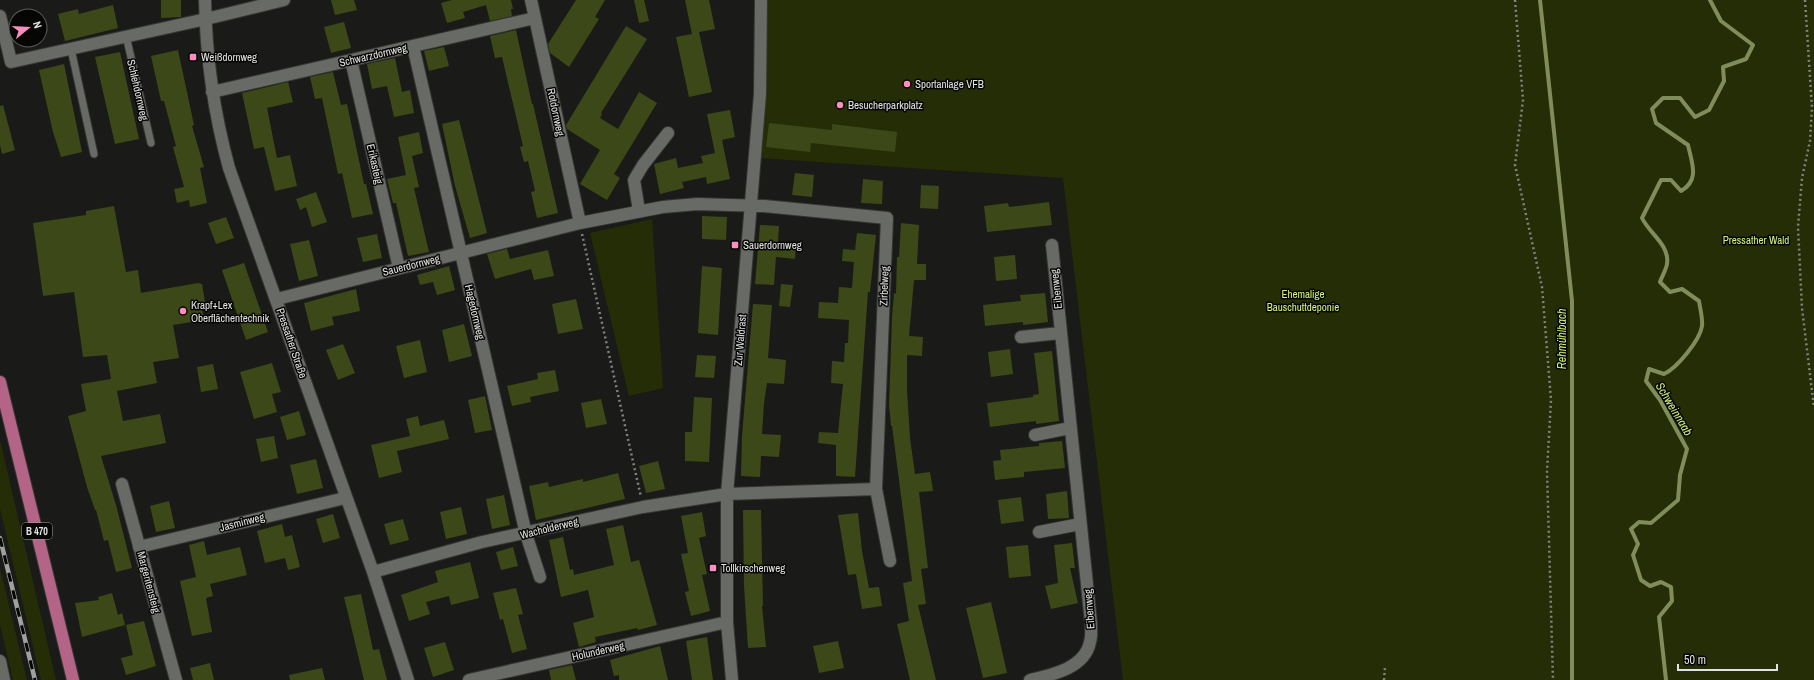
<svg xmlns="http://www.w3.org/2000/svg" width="1814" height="680" viewBox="0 0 1814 680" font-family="'Archivo Narrow',sans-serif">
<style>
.green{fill:#242d05}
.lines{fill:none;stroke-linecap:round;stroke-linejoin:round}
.stream{stroke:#808c5a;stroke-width:4}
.building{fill:#3c4817}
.lane-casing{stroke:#363734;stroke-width:9}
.street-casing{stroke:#363734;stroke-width:14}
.primary-casing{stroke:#363734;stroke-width:14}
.path{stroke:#828380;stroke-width:2.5;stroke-dasharray:2 3;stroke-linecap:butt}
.lane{stroke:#686a66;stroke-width:7}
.street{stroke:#686a66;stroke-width:12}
.primary{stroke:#b46587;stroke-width:12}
.rail-casing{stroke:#a0a19e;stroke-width:4.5}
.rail{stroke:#060605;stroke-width:3;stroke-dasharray:9;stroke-linecap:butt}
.poi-dot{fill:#fe8ebd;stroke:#060605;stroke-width:1.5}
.labels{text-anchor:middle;stroke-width:3;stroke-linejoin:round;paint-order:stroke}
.shield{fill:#060605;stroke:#a0a19e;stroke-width:1}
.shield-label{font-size:10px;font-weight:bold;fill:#e2e3e0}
.street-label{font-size:11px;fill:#e2e3e0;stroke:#060605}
.poi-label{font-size:11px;fill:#e2e3e0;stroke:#060605;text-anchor:start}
.park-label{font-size:11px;fill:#d3f47a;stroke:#060605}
.water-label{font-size:12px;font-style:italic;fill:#ceef75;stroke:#060605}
</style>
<rect width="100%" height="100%" fill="#1a1b18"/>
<path class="green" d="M767 0H1814V680H1123L1063 178 758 158Z
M652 219 663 388 629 396 590 233Z
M0 440 56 680H41L0 509Z
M0 568 27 680H13L0 625Z"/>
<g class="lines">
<path class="stream" d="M1540 0 1572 301V680
M1666 680 1659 617 1672 601 1671 587 1661 582 1650 586 1641 580 1633 555 1638 544 1631 529 1639 522 1651 523 1678 500 1680 475 1687 449 1660 400 1646 381 1649 369 1664 374C1677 368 1700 340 1702 326 1703 319 1700 308 1699 301L1682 289 1670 292 1660 282C1662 276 1666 270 1667 264 1670 245 1649 233 1642 218L1661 180H1671L1681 191C1700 180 1692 163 1688 145L1656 123 1652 109 1663 98H1680L1695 117 1709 110 1724 81 1723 67 1746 59 1753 45 1721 21 1710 0"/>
</g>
<path class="building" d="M161 0H181V17L161 18Z
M331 0H354L357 10 335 15Z
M452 0H511L513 9H511L512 16 490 21 486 5 463 12 465 18 447 23 441 3Z
M576 0H605L595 17 599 19 569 67 550 53 548 44Z
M634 0H644L649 21 639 23Z
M685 0H709L715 29 699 32 712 92 689 97 676 37 692 34Z
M113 5 118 28 65 41 58 14 78 9 79 14Z
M344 22 351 48 331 53 324 27Z
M626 26 647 39 601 113 602 114 600 118 618 129 639 92 657 103 614 174 620 178 607 200 580 184 600 150 567 129 566 125Z
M516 30 532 104H533L558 213 537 218 531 192 535 191 528 161 524 162 520 147 523 146 502 57 495 58 490 36Z
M444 47 449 66 429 71 424 51Z
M178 50 194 125 192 126 204 167 200 168 207 203 190 207 189 200 177 203 174 189 184 187 173 147 176 146 164 101H161L151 56Z
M120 52 139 139 115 144 95 57Z
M395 58 402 92 410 90 414 113 394 117 387 86 372 89 367 64Z
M64 64 82 152 61 157 53 132 39 70Z
M333 72 341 105 347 104 364 184H366L373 214 352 218 342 173 338 174 322 98 315 99 310 77Z
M288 82 293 102 267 108 277 158 290 155 297 186 275 191 264 147 254 149 242 93Z
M3 105 15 150 2 154 0 145V106Z
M730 110 735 137 722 140 730 179 707 184 706 177 682 182 684 188 660 194 654 164 676 158 678 168 703 163 701 156 715 153 707 114Z
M459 120 487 233 470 238 455 186 442 124Z
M769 123 832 130V124L897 132 895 152 811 143 810 152 766 147Z
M419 132 423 153 412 156 419 187 414 188 429 252 408 256 396 203H393L387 179 406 175 398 137Z
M795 173 814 175 812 197 792 195Z
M863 179 883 181 882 204 861 203Z
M921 185 939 186 938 209 920 208Z
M316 192 327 222 312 227 306 207 300 210 296 199Z
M1049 202 1052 225 987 232 984 206 1008 203 1009 207Z
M114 206 126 272 138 270 141 293 198 283 202 284 205 302H201L204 320 173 325 179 358 153 362 157 383 117 391 123 421 160 414 166 443 101 456 116 505 132 568 116 572 108 540 104 541 96 510H95L87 487 68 416 86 411 81 384 111 379 107 355 83 357 74 292 43 296 33 223 86 215V211Z
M702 216 727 217 726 240 702 239Z
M226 217 234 238 216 244 208 223Z
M901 223 919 225 917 264H926V280H914L909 336 923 337 922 356 907 355V390L910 438 915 474 930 472 933 491 919 492 928 568 921 569 926 604 918 605 936 680H910L897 624 909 621 903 583 912 581 892 426H891L889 405 892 317 894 293 896 294 897 257H899Z
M760 225 779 226 778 244 796 246 795 259 776 257 774 285 755 284Z
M857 233 876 235 870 292H868L855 477 836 476V445L818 443 819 432 838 433 843 384 831 383 832 361 844 362 845 343H848L849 320 818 318 819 302 838 303 839 287 852 288 854 262 842 261 843 249 855 250Z
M377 234 382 258 363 262 357 238Z
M309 240 318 276 299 281 290 244Z
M507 249 510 259 548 250 554 276 534 280 531 269 495 279 487 254Z
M1015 255 1017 279 996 281 994 257Z
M244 263 268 332 246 340 222 270Z
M449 266 455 290 437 295 433 282 420 285 417 275Z
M702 266 722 268 718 335 698 333Z
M781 284 793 285 790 307 779 306Z
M356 289 360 311 332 317 334 325 311 331 304 303Z
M1045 293 1048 322 1023 325V322L985 326 983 305 1021 301 1020 295Z
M576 299 583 329 558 334 552 304Z
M753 304 772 305 768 358 786 360 784 384 767 383 764 403 762 434 781 435 779 457 761 456 760 477 741 476 742 436Z
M464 324 472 356 449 362 442 330Z
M420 340 427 372 404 378 396 346Z
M343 344 355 373 338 380 326 350Z
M1010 349 1013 374 991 377 988 352Z
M1052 351 1059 421 1036 424V421L990 427 987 403 1033 397V395L1039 394 1034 353Z
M697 355 716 356 714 378 695 377Z
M272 363 281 392 272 394 277 412 254 419 240 372Z
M213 364 218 389 201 392 197 367Z
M555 370 559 391 530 397 531 402 512 406 507 386 538 379 537 373Z
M485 396 492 430 475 433 468 400Z
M694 397 712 398 709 462 685 461V432H692Z
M601 399 607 424 586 428 581 403Z
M299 411 306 435 287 440 280 417Z
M418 416 420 426 444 420 449 439 397 451 402 472 379 478 371 445 410 436 406 419Z
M274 436 278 458 261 462 256 439Z
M1062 441 1065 468 1024 472V477L995 480 993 461 1001 460 1000 450 1039 446V443Z
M316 459 323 488 297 494 290 465Z
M658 461 665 489 646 493 639 466Z
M618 473 625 499 536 520 529 486 548 482 549 487 583 479V482Z
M1067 491 1069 518 1048 519 1046 494Z
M504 495 510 525 492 529 486 499Z
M1021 497 1024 521 1001 524 998 500Z
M169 501 175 528 156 532 150 506Z
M461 507 467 534 446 539 440 512Z
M743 510H761L763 606H762L766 647 748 648 744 586Z
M702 512 706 536 699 538 707 574 702 575 710 611 691 616 685 592 689 591 681 554 688 553 681 516Z
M858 513 862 551 869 588 879 587 882 606 862 609 856 574 848 575 838 515Z
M333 514 340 538 323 543 316 519Z
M403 519 409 540 390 545 384 524Z
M282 524 285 537 292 535 300 567 288 570 285 558 265 563 257 531Z
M623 525 631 562 639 560 657 625 638 630 637 628 595 637 596 642 579 647 573 623 594 617 588 590 561 597 549 540 563 537 570 570 573 569 574 575 614 565 606 529Z
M204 541 207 555 240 547 247 575 210 584 213 596 206 598 212 632 192 636 180 581 196 577 189 545Z
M1072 543 1075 568H1070L1078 603 1051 609 1045 586 1058 583 1054 545Z
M1028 545 1031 576 1009 578 1006 547Z
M513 547 518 566 501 570 496 552Z
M470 562 479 598 451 605 449 596 426 602 430 614 409 621 401 595 438 582 435 571Z
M516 588 523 614 518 615 527 649 512 653 503 619 500 620 493 593Z
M112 593 118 615 122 613 125 625 82 637 75 603 99 600 98 597Z
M361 594 373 650 379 649 387 680H364L344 597Z
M991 602 1007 673 983 678 966 608Z
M144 621 156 666 126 675 121 658 133 655 126 625Z
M707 637 713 680H692L686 641Z
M838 641 844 668 819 673 813 646Z
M445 642 454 670 433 677 424 648Z
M660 646 668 680H619V675L614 676 610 660Z
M210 663 214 680H193L190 668Z
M572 665 576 680H551L549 670Z
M322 668 325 680H290L289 675Z"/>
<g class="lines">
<defs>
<path id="lane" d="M126 36 151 143
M71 49 94 154"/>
<path id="street" d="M205 0C206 59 213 110 229 168L373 572 408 680
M531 0 580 223
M0 16 11 62 206 19 284 0
M413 46 526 534 540 577
M351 60 399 268
M212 92 535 18
M639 211 634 180 643 165 668 133
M277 299 580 223 663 207 697 204 764 206 887 218 876 489 727 494 643 507 482 542 373 572
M1021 337 1060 333
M1035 435 1070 428
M122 484 176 680
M876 489 890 561
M1039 532 1080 524
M139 547 345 498
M0 661 4 680
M469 680 727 622
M732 680 727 622V494L760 94 761 0
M1030 680C1052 675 1085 668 1090 642 1092 636 1091 629 1091 623L1052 245"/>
<path id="primary" d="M0 382 73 680"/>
</defs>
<use href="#lane" class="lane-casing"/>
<use href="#street" class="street-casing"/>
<use href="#primary" class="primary-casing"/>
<path class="path" d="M1515 0 1523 100 1515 165 1542 287 1551 400 1547 471 1553 680
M1805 0 1812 108 1810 141 1802 178 1798 227 1802 308 1814 408
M582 234 641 497
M1384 680 1385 667"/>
<use href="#lane" class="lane"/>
<use href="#street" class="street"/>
<use href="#primary" class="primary"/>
<defs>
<path id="rail" d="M0 538 35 680"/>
</defs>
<use href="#rail" class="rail-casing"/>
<use href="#rail" class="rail"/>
</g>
<g class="poi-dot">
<rect x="189" y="53" width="8" height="8" rx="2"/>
<circle cx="907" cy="84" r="4"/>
<circle cx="840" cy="105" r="4"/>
<rect x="731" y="241" width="8" height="8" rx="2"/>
<circle cx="183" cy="311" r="4"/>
<rect x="709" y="564" width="8" height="8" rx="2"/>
</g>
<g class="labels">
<rect class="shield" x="22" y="523" width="30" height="16" rx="3"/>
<g class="shield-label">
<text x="37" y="535">B 470</text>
</g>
<g class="street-label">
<text transform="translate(373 55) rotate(-13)" y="4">Schwarzdornweg</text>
<text transform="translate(138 90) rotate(77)" y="4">Schlehdornweg</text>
<text transform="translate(556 112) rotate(78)" y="4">Rotdornweg</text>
<text transform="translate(375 164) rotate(77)" y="4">Erikasteig</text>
<text transform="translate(411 265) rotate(-14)" y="4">Sauerdornweg</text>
<text transform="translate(884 286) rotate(-88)" y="4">Zirbelweg</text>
<text transform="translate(1056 289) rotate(-96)" y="4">Eibenweg</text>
<text transform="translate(475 312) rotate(77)" y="4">Hagedornweg</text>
<text transform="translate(740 340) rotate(-85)" y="4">Zur Waldrast</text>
<text transform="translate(292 343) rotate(71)" y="4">Pressather Straße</text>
<text transform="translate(242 522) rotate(-14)" y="4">Jasminweg</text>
<text transform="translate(549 528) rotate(-14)" y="4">Wacholderweg</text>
<text transform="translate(149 582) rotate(75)" y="4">Margeritensteig</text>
<text transform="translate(1089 609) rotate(-94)" y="4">Eibenweg</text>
<text transform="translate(598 651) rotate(-13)" y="4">Holunderweg</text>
</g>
<g class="poi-label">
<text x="201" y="61">Weißdornweg</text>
<text x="915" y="88">Sportanlage VFB</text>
<text x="848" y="109">Besucherparkplatz</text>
<text x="743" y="249">Sauerdornweg</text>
<text x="191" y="309">Krapf+Lex<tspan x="191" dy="13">Oberflächentechnik</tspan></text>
<text x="721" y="572">Tollkirschenweg</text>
</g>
<g class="park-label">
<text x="1756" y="244">Pressather Wald</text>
<text x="1303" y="298">Ehemalige<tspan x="1303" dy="13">Bauschuttdeponie</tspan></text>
</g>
<g class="water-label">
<text transform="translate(1562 339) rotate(-90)" y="4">Rehmühlbach</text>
<text transform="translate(1674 409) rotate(59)" y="4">Schweinnaab</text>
</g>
</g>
<g transform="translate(28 28) rotate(72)"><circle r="19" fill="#060605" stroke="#5e5e5d"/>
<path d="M0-3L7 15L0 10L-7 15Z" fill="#fe8ebd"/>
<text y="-6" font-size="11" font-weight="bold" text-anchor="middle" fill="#e2e3e0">N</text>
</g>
<path d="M1678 664v6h99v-6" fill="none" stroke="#e2e3e0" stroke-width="2"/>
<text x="1684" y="664" font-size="12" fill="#e2e3e0" stroke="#060605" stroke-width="3" paint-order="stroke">50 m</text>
</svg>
